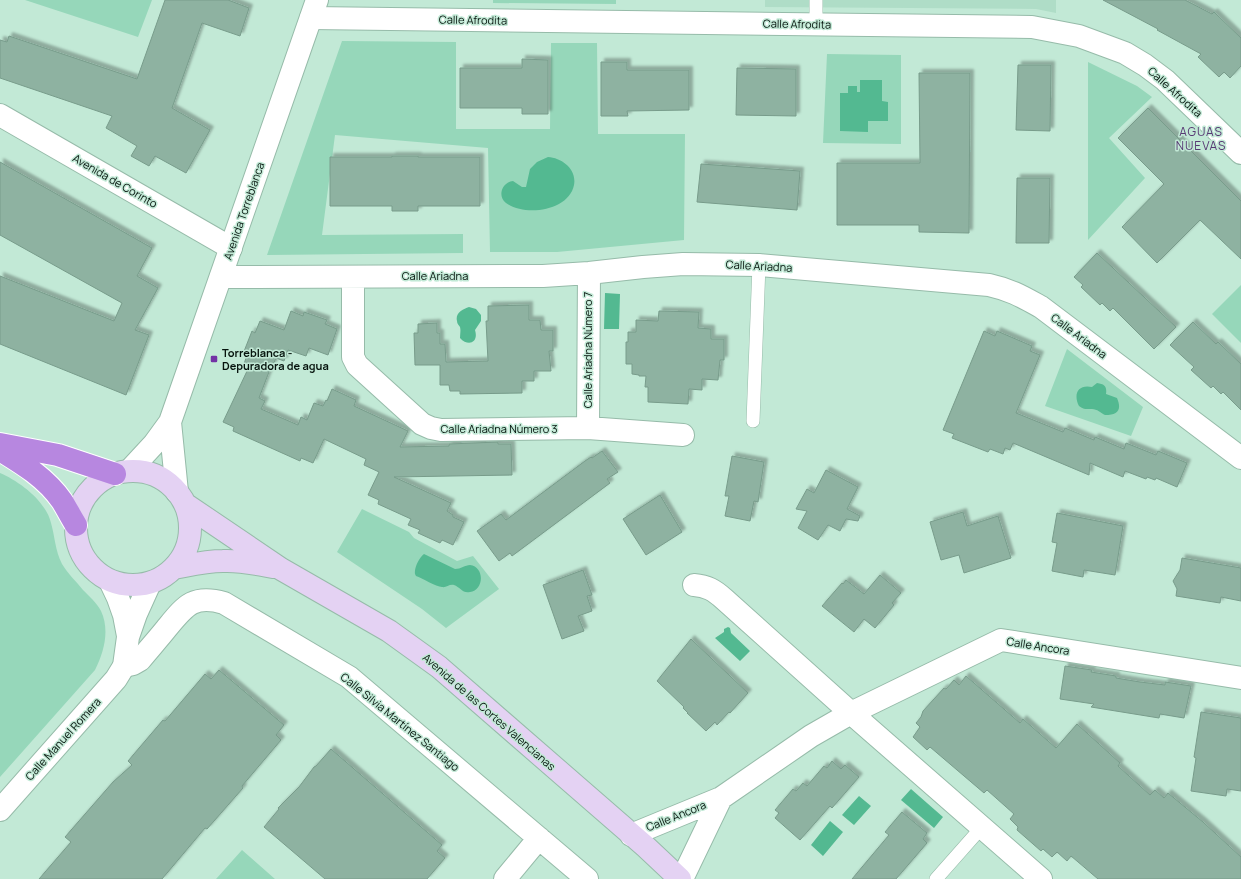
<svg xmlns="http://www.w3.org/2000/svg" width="1241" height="879" viewBox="0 0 1241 879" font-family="Manrope,sans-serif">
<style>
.built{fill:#afddc7}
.green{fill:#96d7ba}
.water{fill:#53b991}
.building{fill:#8eb2a1;stroke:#789c8b;filter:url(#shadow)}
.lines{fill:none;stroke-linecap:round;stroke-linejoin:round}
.service-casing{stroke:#96bba9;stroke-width:14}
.minor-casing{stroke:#96bba9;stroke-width:24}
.tertiary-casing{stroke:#96bba9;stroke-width:24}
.secondary-casing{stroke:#96bba9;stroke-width:24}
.trunk-casing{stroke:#fff;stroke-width:24}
.service{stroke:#fff;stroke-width:13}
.minor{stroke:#fff;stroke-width:22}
.tertiary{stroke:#fff;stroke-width:22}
.secondary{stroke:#e4d2f3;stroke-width:22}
.trunk{stroke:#b787e0;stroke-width:22}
.poi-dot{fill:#7331a5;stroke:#c2e9d6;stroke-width:1.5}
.labels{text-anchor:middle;stroke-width:3;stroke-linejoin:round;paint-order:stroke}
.street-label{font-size:11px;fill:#06130d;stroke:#c2e9d6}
.poi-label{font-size:11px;font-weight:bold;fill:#06130d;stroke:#c2e9d6;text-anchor:start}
.neighbourhood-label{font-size:12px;letter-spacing:1px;fill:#573873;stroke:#c2e9d6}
</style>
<defs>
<filter id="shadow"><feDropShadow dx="3.5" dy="-3.5" stdDeviation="1" flood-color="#0004"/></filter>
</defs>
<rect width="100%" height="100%" fill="#c2e9d6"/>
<path class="built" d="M765 0H1056V13L1036 9 765 7Z"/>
<path class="green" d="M25 0H152L138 37Z
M493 0H616V4L493 3Z
M342 41 456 42V129H550L551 43H597L598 134H685L684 240 557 252H490L488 148 335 135 322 235 463 234V253L267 255Z
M827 54 901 55V144L823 143Z
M1088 62 1137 86 1152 97 1109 138 1145 178 1088 240Z
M1241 285V343L1212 314Z
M1067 349 1143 407 1131 436 1045 406Z
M0 473C19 481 46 501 51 523 55 537 55 550 62 564 68 574 76 581 83 590 89 596 97 603 101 611 110 630 104 652 95 670L0 777Z
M362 509 409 532 414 538 457 561 473 556 499 589 446 628 422 609 337 552Z
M242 850 275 879H216Z"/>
<path class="water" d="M860 80H882V101L888 102V121H868V132L840 131V93H848V86H857V92H860Z
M548 157C562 158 577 169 574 185 569 211 525 217 506 203 497 196 502 182 513 181L522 187H526L530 169 537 162Z
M605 293 620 294 619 329H604Z
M469 307 476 309 481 315V321L475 330C479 343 468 347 460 338 460 334 461 331 460 327 459 325 457 324 457 321 455 313 463 309 469 307Z
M1097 383C1105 384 1107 387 1106 394L1117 398C1122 410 1118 415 1105 415 1101 413 1097 409 1092 409 1086 409 1084 410 1079 406 1073 394 1078 384 1092 387Z
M424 554 455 569C461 569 465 565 470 565 485 567 484 590 470 592 463 594 460 587 454 585 449 584 446 588 442 587 436 587 422 578 416 576L415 574C414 568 419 558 424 554Z
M728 627 730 628 731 633 750 651 740 661 715 638 724 632V629Z
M911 789 943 817 934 828 901 800Z
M859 796 871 806 854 825 842 815Z
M830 821 843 832 823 856 811 845Z"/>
<path class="building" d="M165 0H228L249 8 240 36 202 23 172 108 210 130 186 173 155 156 149 166 131 156 137 146 106 128 112 116 0 78V40L7 42 9 36 137 79Z
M1103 0H1185L1212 14 1214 12 1241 38V66L1230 78 1224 72 1219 77 1198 57 1201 54 1157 30 1158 29Z
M522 59 548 60V114H522V108H460V68H522Z
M601 62H627V70H689V110L627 111 628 116H601Z
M1018 65H1051L1050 131 1016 130Z
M737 68 796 69V116L736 115Z
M919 73H970L969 233 919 232V225H837V163H920Z
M1148 108 1241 201V259L1200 220 1157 263 1122 227 1164 184 1118 138Z
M392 156H418V157H480V206H418V211H392V206H330V157H392Z
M0 162 152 248 137 276 158 288 135 330 149 335 126 395 0 344V276L114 321 122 303 0 235Z
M701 164 800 171 797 210 697 202Z
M1017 178H1050L1049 243H1016Z
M1097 253 1176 327 1154 349 1113 308 1110 311 1102 303 1100 305 1081 287 1083 285 1074 277Z
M529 305V320H540L541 330H553V351H549L551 371H534V381H522V393L460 394V391H450L449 385H440V365H415L414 333H418V324L437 323V333H440V344H445L446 362 488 361 486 321H488V306Z
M291 311 303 316 304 312 327 320 325 324 337 329 328 355 309 348 306 356 288 350 284 361 276 358 273 365 272 364 259 398 265 401 261 409 298 425 301 417 307 420 314 403 323 406 326 400 327 401 332 389 356 400 354 406 408 431 400 447 449 446V444L498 442V444H511L512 475 394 477 451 503 447 511 453 515V517L464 522 453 545 442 540 440 543 418 533 420 530 408 525 411 519 378 504 379 500 368 495 379 472 364 465 366 459 324 439 313 463 301 458 300 461 233 431 234 427 223 422 248 369 243 367 247 355 243 354 252 331 255 333 260 321 284 330Z
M659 311 699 312 698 328 711 329V339H724V360H720L718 380 702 379V390L689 389 688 404 648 402V387H645L646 376H639V375L632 374V364H626V342H628V332H636V320L658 321Z
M1193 322 1216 344 1218 342 1241 364V410L1223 392 1221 394 1213 386 1211 388 1191 370 1194 367 1170 345Z
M984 331 995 336 997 331 1032 346 1030 351 1040 355 1016 413 1063 432 1065 428 1094 440 1095 437 1124 449 1126 443 1156 455 1158 451 1187 463 1177 487 1156 478 1155 480 1147 477 1146 479 1125 471 1123 477 1090 463 1089 475 1013 443 1010 450 1005 448 1003 454 990 449 988 452 952 438 954 434 943 430Z
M602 451 618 472 607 479 610 483 512 556 510 553 499 561 477 531 501 514 506 520 585 461 591 457 592 458Z
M732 456 764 462 758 502 754 501 750 521 725 516 729 496H725Z
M826 470 858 487 847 509 860 516 858 521 846 519 840 531 828 525 818 540 798 528 807 511 796 509 807 489 814 493Z
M660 495 682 532 646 555 623 519Z
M963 512 967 526 998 516 1011 558 964 573 959 555 941 560 930 522Z
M1057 513 1123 526 1115 575 1084 570 1083 577 1052 571 1057 543 1052 542Z
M1182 558 1241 568V601L1221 597 1220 603 1176 596 1177 589 1173 581 1180 570Z
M583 570 592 595 587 596 592 611 578 616 584 631 562 639 543 585Z
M880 575 901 593 892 603 894 605 875 628 864 619 854 632 822 606 842 583 843 584 846 580 864 594Z
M691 639 748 693 730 713 729 712 717 725 715 722 706 731 687 713H688L683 708 684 707 657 681Z
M1065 666 1092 670 1091 672 1116 676V678L1140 682 1165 685V682L1191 686 1184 718 1160 714 1159 718 1091 707 1094 704 1060 699Z
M219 670 284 725 276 735 281 740 242 786 243 788 207 829 205 828 162 879H39L71 842 65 837 113 782 132 765 128 761 163 720 165 721 205 674 211 679Z
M966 676 1020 723 1023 719 1056 748 1077 724 1120 763 1118 766 1150 795 1155 790 1164 798 1168 793 1203 822 1241 857V879H1098L1071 856 1067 861 1057 852 1052 857 1043 849 1041 851 1017 830 1018 827 1010 819 1014 814 987 790 984 793 930 747 927 750 913 737 920 727 916 723 921 717 923 711 944 688 946 689 954 680 959 685Z
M1201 712 1241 718V791L1227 789 1226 796 1191 791 1196 758 1194 757Z
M331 749 442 845 437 851 445 858 427 879H325L264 827 279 809 278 808 299 787 314 767 316 766Z
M832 761 841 769 845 765 859 777 832 808 830 806 800 840 775 818 779 813 775 810 793 789 796 791 803 783 807 786 824 766 827 768Z
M902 812 927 833 923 839 927 843 896 879H852L889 835 885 832Z"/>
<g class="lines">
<defs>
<path id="service" d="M816 24V0
M753 421 759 265
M936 879 982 827"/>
<path id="minor" d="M311 18 1032 27 1079 36 1125 53 1145 65 1165 80 1241 153
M0 115 231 248
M221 277 543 276 589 273 643 267 683 264 759 265 989 285C1011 290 1021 296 1041 307L1241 458
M353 277V357L357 365 422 424 431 428 441 430 588 428 683 435
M588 428 589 273
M694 585C707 586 714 590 724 599L851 713 1041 879
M124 666 133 664 140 660C149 649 158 639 166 629 185 606 193 594 224 603L349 677 587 879
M631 835 721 798 811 736 851 713 1001 640 1241 678
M505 879 539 838
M682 879 721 798"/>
<path id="tertiary" d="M170 422 177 492
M129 471 154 444 170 422 317 0
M110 581 118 598 124 615 128 636
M0 810 116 679 124 666 128 637 136 614 150 583"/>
<path id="secondary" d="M76 528a57 57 0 1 1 114 0a57 57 0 1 1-114 0Z
M185 504 281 569 389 631 439 667 646 847 680 879
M174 568C190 565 206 561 223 561 240 560 257 564 273 567"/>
<path id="trunk" d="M0 444 58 455 115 474
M0 450C23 464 46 478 62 501 67 509 71 517 76 525"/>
</defs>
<use href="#service" class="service-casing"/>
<use href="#minor" class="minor-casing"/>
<use href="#tertiary" class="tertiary-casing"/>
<use href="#secondary" class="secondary-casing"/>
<use href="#trunk" class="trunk-casing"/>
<use href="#service" class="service"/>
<use href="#minor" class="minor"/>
<use href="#tertiary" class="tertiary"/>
<use href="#secondary" class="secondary"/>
<use href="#trunk" class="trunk"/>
</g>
<rect class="poi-dot" x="210" y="355" width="8" height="8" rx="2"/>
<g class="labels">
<g class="street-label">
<text transform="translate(473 20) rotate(1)" y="4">Calle Afrodita</text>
<text transform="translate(797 24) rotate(1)" y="4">Calle Afrodita</text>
<text transform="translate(1175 92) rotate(42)" y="4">Calle Afrodita</text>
<text transform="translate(115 181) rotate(30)" y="4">Avenida de Corinto</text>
<text transform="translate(244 211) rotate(-71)" y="4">Avenida Torreblanca</text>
<text transform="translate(759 266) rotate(3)" y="4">Calle Ariadna</text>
<text x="435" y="280">Calle Ariadna</text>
<text transform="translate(1079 336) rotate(37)" y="4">Calle Ariadna</text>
<text transform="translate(588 350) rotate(-90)" y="4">Calle Ariadna Número 7</text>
<text x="499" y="433">Calle Ariadna Número 3</text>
<text transform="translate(1038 646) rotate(9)" y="4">Calle Ancora</text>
<text transform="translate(489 712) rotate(41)" y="4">Avenida de las Cortes Valencianas</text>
<text transform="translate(400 722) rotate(39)" y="4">Calle Silvia Martínez Santiago</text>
<text transform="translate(63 739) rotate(-48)" y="4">Calle Manuel Romera</text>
<text transform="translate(676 816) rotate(-22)" y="4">Calle Ancora</text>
</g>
<g class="poi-label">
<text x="222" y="357">Torreblanca -<tspan x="222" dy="13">Depuradora de agua</tspan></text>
</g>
<g class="neighbourhood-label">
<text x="1201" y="136">AGUAS<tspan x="1201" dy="14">NUEVAS</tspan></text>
</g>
</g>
</svg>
